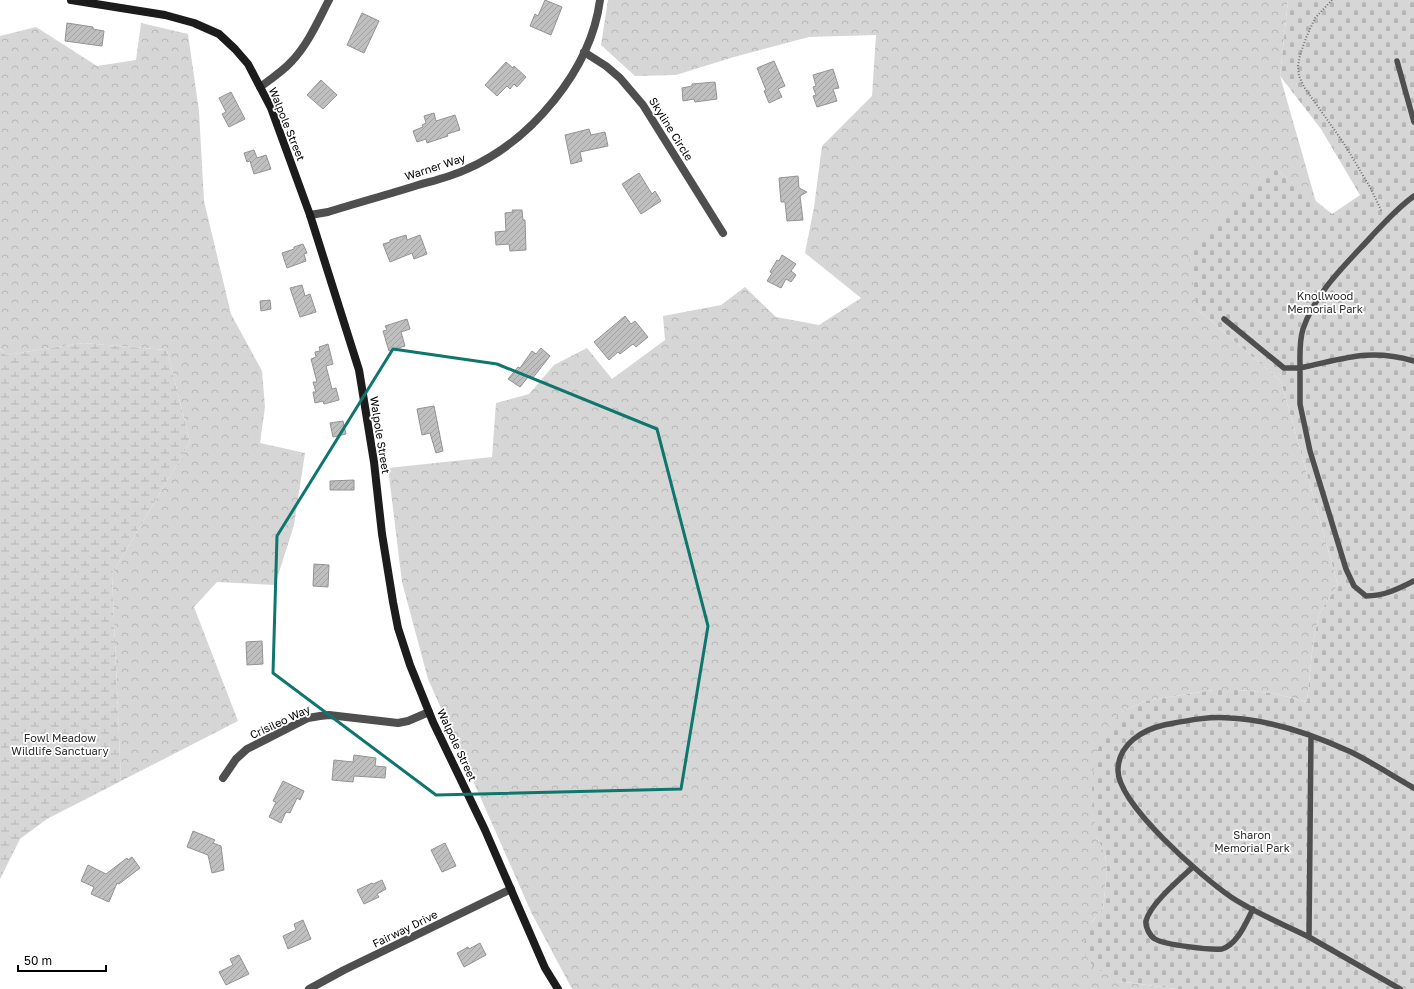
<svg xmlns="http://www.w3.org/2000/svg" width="1414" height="989" viewBox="0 0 1414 989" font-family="'Golos Text',sans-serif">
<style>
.forest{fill:url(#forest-crowns)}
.wetland{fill:url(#wetland-marsh)}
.cemetery{fill:url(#cemetery-stones)}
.building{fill:url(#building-hatch);stroke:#939393}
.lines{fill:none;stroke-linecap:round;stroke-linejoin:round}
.path{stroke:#717171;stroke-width:2;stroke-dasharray:1 2;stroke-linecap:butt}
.lane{stroke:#4f4f4f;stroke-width:5.5}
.street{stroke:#4f4f4f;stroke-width:8}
.secondary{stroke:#1c1c1c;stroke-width:8}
.marked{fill:none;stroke:#0f766e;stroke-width:3;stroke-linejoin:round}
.labels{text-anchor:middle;stroke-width:3.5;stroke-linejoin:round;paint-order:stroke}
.street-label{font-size:11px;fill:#000;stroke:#fff}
.park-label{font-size:11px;fill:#2d2d2d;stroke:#fff}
</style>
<defs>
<pattern id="forest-crowns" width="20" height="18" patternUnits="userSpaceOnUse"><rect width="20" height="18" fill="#d6d6d6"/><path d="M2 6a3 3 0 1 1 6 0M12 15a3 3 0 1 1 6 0" fill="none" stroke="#b6b6b6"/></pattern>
<pattern id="wetland-marsh" width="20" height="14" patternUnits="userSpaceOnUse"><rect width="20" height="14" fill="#d6d6d6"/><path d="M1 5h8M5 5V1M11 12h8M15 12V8" fill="none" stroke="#b6b6b6"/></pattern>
<pattern id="cemetery-stones" width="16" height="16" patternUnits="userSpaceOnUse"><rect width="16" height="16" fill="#d6d6d6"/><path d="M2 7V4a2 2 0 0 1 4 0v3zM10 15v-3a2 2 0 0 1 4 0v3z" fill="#b6b6b6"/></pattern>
<pattern id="building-hatch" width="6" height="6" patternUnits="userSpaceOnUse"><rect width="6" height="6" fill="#bfbfbf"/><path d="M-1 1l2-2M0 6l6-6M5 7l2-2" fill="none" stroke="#a2a2a2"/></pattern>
</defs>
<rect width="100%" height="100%" fill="#fff"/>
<path class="forest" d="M608 0H1288L1280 76 1316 202 1276 169 1197 309 1281 381 1338 585 1319 614 1313 643 1307 702 1273 693 1237 690H1213L1145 701 1122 712 1096 836 1105 853 1107 872 1103 908 1091 923 1118 981 1176 989H572L532 914 428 679 402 582 388 468 492 457 496 403 529 394 554 365 587 348 612 379 665 340 663 316 721 305 745 287 776 317 819 325 861 298 805 253 814 207 822 146 872 96 876 35 809 37 734 57 676 75 635 76 601 45Z
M141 23 188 34 199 111 204 201 231 314 262 371 265 407 260 443 305 453 294 525 275 585 217 582 194 607 238 721 121 781 112 574 190 442 167 350 83 343 6 355 0 349V36L36 27 97 66 136 60Z"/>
<path class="wetland" d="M83 343 167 350 190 442 112 574 121 781 47 819 20 839 0 879V349L6 355Z"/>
<path class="cemetery" d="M1288 0H1414V989H1176L1118 981 1094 967 1083 952 1085 938 1091 923 1103 908 1107 872 1105 853 1096 836 1092 796 1094 760 1104 733 1122 712 1145 701 1213 690H1237L1273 693 1307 702 1313 643 1319 614 1338 585 1281 381 1197 309 1188 250 1276 169 1332 214 1360 195 1321 129 1280 76Z"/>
<path class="building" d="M545 0 562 7 551 35 530 26 535 14 538 16Z
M362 13 379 21 364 53 347 45Z
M67 23 93 27V29L104 31 102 46 65 41Z
M774 61 785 86 778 89 782 97 769 103 764 91 766 90 757 68Z
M506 62 513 68 514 66 526 77 517 87 514 84 510 89 507 86 497 96 485 85Z
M833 69 839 88 833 89 837 101 817 107 813 96 816 95 813 87 816 86 813 75Z
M321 80 337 95 323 109 307 95Z
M715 82 717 99 695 102 694 99 683 101 682 88 692 86V84Z
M231 92 245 119 229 127 222 114 226 112 219 98Z
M434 113 436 121 455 115 460 130 447 134 448 136 427 143 426 139 417 142 413 131 423 127 422 125 426 123 424 116Z
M589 129 591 135 605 132 608 146 580 152 582 161 571 164 565 135Z
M254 150 257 158 266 155 271 169 254 174 250 161 247 162 244 153Z
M639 173 652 194 655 191 661 201 641 214 622 184Z
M798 176 799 188 807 192 800 196 803 220 787 221 785 202H781L779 178Z
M512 210H522L523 220H525L526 250 510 251 509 244 496 245 495 232 506 231 505 213 513 212Z
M406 235 407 240 420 235 427 254 414 259 412 253 390 262 383 244 390 242V240Z
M303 244 307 253 304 254 306 261 287 268 282 253 294 249V247Z
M782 255 796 264 791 271 796 275 791 282 786 279 781 288 767 281 772 273 770 272 777 260 779 261Z
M302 285 305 296 310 294 316 312 300 317 290 288Z
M270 300 271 309 261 311 260 301Z
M625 316 631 324 635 321 648 337 636 347 633 344 620 354 618 352 609 360 594 342Z
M407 319 410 329 401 332 405 346 389 351 383 331 387 330 385 326Z
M328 344 333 364 326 366 332 389 336 388 339 400 324 404 323 401 315 403 313 392H316L313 382H317L311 359 316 357 315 352 320 351 319 347Z
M541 348 550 356 532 379 529 376 520 387 508 379 518 367 520 368 532 351 536 354Z
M434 406 443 451 436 453 430 433 422 435 417 409Z
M343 421 346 434 333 437 330 423Z
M354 480V490H330V481Z
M314 564 329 565 328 587 313 586Z
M262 641 263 664 247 665 246 642Z
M354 755 376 758 375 766 386 767 385 778 354 776 353 782 332 780 334 760 353 762Z
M283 781 304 791 300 800 297 798 290 813 286 812 281 823 269 817 276 802 273 801Z
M193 831 215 840 213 843 221 846 224 870 212 873 208 855 187 847Z
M445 843 456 866 442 872 431 850Z
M132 857 140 868 119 884 117 883 109 902 91 894 94 887 81 881 88 865 106 874 127 858 128 860Z
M382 880 386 889 377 894 379 897 364 904 357 890 372 883 373 884Z
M303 920 311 939 288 949 283 936 296 930 294 924Z
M480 943 486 955 464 967 457 953 468 947 469 949Z
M239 955 249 974 226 985 219 972 233 965 230 959Z"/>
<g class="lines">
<path class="path" d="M1332 0 1315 18 1306 38 1300 55 1298 66 1299 76 1304 87 1343 142 1370 187 1382 212"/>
<path class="lane" d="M1397 61 1414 122
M1414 196C1397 208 1384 223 1370 238 1345 265 1315 293 1303 329 1299 342 1300 355 1300 368 1344 359 1368 348 1414 361
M1224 319 1284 368H1300V404L1310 451 1346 569 1354 586 1366 596C1384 596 1398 589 1414 581
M1311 736 1309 937C1283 924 1255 913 1231 897 1203 878 1116 803 1118 769 1119 744 1142 730 1164 725 1185 721 1208 716 1230 718 1271 720 1314 735 1351 752 1373 763 1393 776 1414 788
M1193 867C1180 879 1150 904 1146 921 1145 927 1150 936 1155 939 1165 945 1210 950 1222 949 1238 944 1246 922 1253 909
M1309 937 1400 989"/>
<path class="street" d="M584 52 606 66 620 78 643 105 723 233
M260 87C271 79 283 71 292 61 308 44 318 21 329 0
M310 215 328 212C357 203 386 195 415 186 432 181 451 177 467 169 531 141 591 70 600 0
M223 778 236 759 247 749 308 718 320 716 329 715 398 723 408 721 429 712
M309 989 344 970 511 889"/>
<path class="secondary" d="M71 0 165 15 194 23 219 34 235 49 248 64 271 108 310 215 359 370 374 462 382 534 393 602 398 628 410 665 433 722 485 830 545 968 558 989"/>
</g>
<path class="marked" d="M393 349 497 364 657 429 708 626 681 789 436 795 273 673 277 536Z"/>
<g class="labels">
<g class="street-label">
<text transform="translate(287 124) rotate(68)" y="4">Walpole Street</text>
<text transform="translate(671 129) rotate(58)" y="4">Skyline Circle</text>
<text transform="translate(435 167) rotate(-18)" y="4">Warner Way</text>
<text transform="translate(380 435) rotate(81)" y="4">Walpole Street</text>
<text transform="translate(280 722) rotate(-25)" y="4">Crisileo Way</text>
<text transform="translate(457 745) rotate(65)" y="4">Walpole Street</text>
<text transform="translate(405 929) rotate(-26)" y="4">Fairway Drive</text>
</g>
<g class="park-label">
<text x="1325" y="300">Knollwood<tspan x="1325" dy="13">Memorial Park</tspan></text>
<text x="60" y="742">Fowl Meadow<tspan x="60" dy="13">Wildlife Sanctuary</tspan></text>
<text x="1252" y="839">Sharon<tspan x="1252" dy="13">Memorial Park</tspan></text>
</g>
</g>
<path d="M18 965v6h88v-6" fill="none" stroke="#000000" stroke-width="2"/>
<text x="24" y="965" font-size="12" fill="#000000" stroke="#ffffff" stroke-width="3" paint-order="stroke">50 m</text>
</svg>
